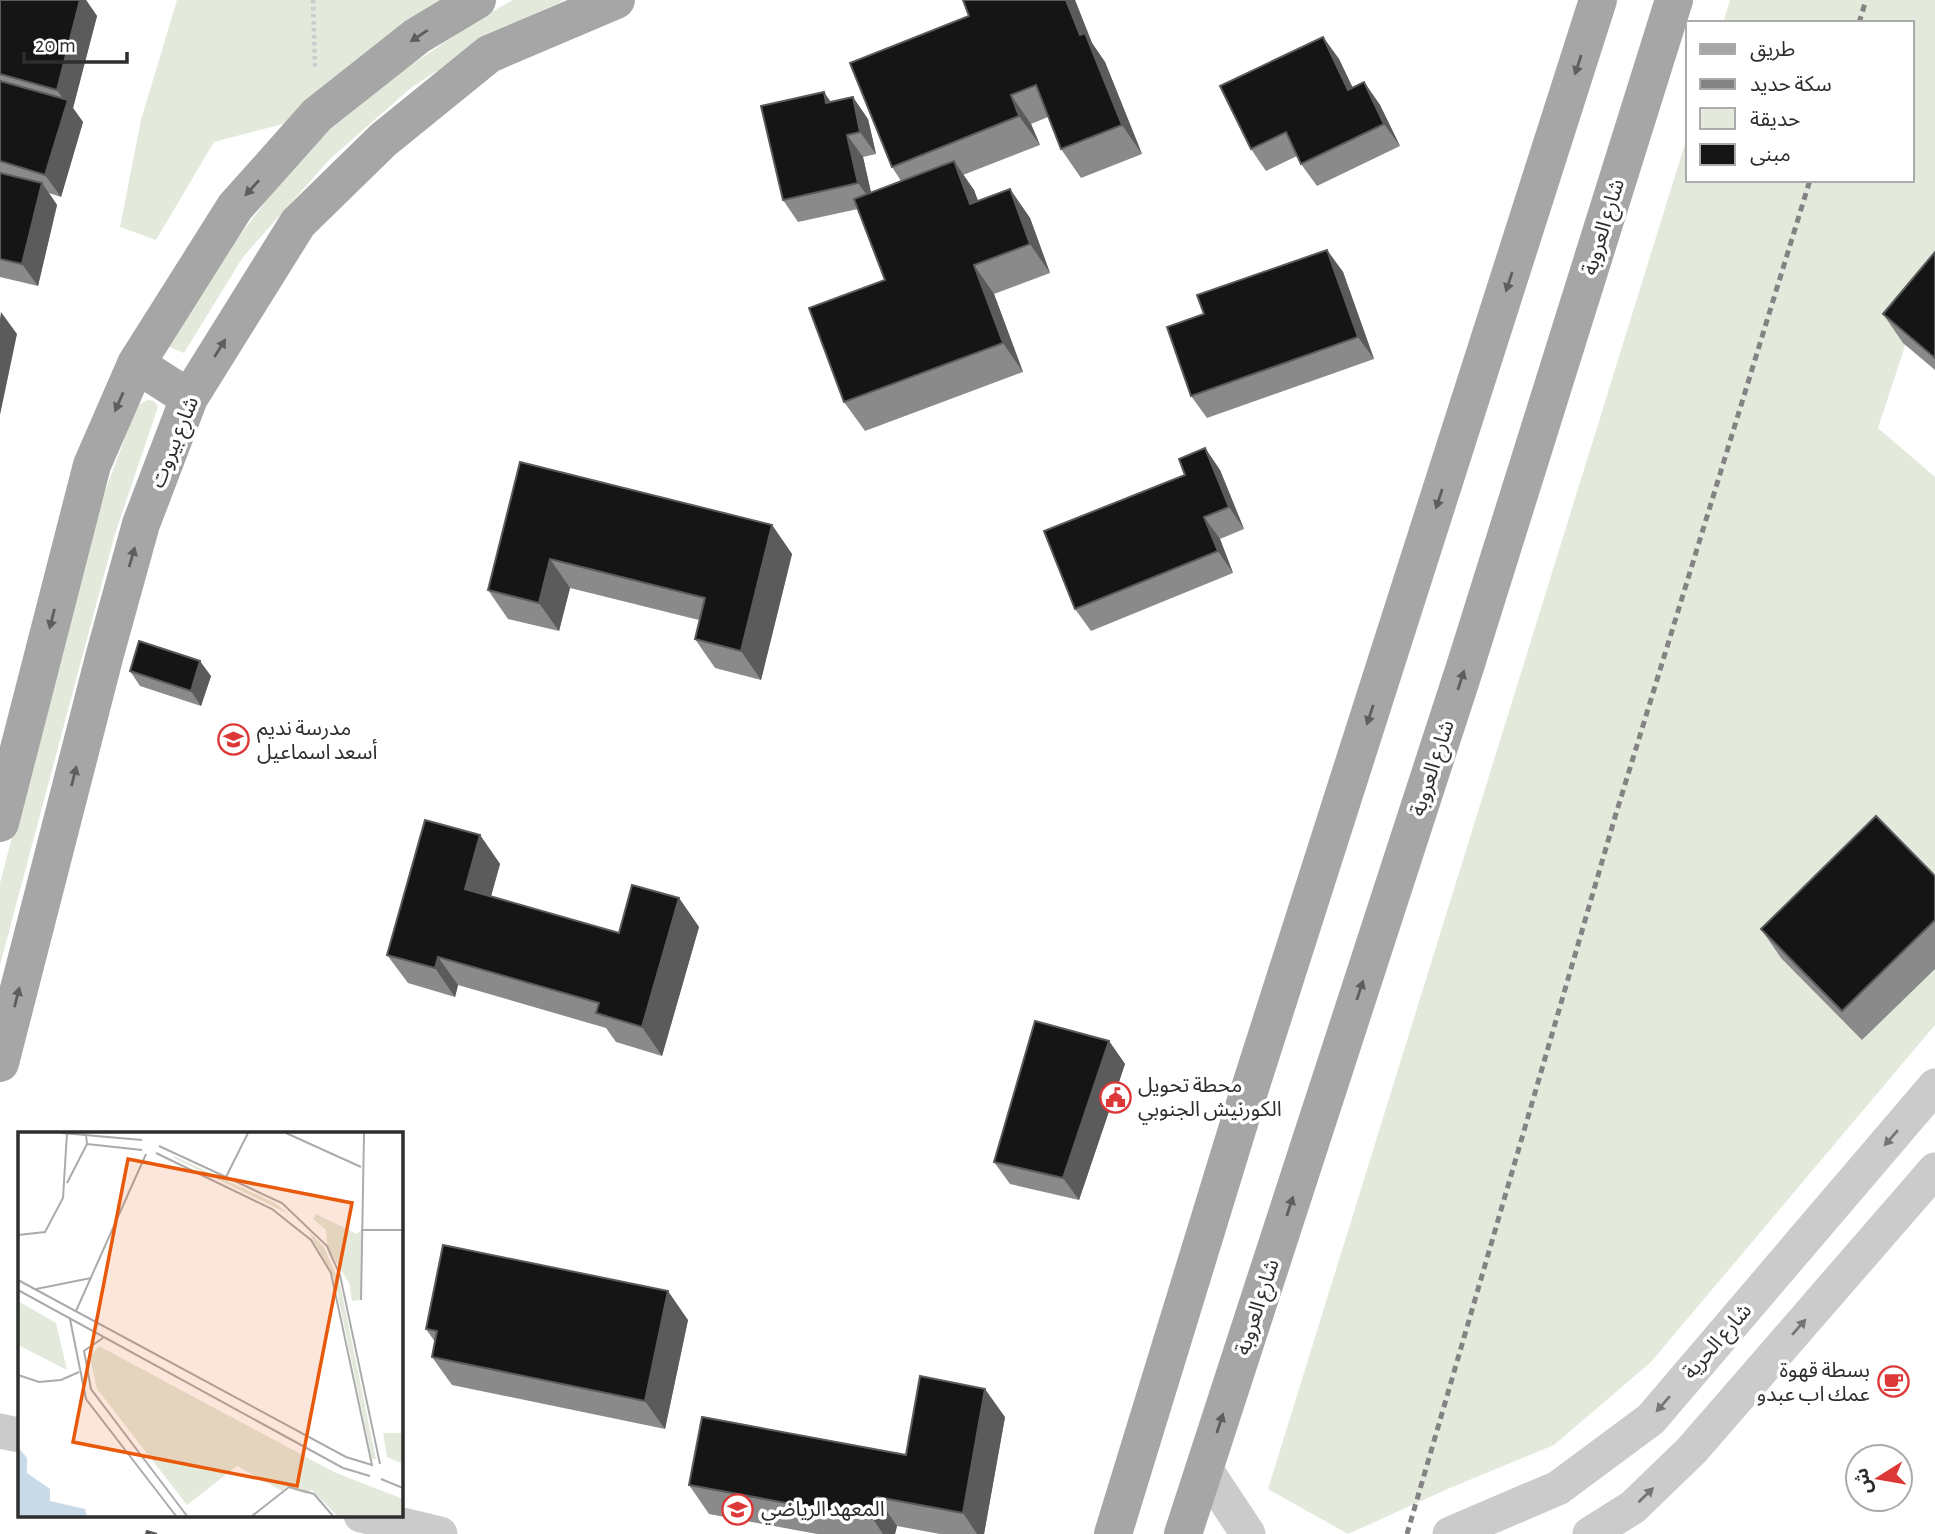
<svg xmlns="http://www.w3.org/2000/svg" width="1935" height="1534" viewBox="0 0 1935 1534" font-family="'Alegreya Sans','Noto Sans Arabic',sans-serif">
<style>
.green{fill:#e3eadc}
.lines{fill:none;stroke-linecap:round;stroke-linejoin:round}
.path{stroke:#cbcbcb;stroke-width:4.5;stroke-dasharray:3.5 3.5;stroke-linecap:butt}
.minor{stroke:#cbcbcb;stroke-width:35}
.major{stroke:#a6a6a6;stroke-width:38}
.rail{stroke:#838383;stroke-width:5;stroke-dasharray:7 5;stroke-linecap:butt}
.wall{fill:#8a8a8a}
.shaded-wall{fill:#5b5b5b}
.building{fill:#151515;stroke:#5b5b5b;stroke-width:2}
.oneway{fill:#5e5e5e}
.oneway2{fill:#757575}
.labels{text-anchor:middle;stroke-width:7;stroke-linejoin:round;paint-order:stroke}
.street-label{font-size:21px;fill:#2e2e2e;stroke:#fff}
.poi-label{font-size:21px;fill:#2e2e2e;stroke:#fff;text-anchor:start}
.inset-road{fill:none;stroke:#ababab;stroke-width:2}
.view{fill:#e8590c;fill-opacity:0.15;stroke:#e8590c;stroke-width:3.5}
.inset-edge{fill:none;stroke:#2e2e2e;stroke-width:3.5}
</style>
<rect width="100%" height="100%" fill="#fff"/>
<path class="green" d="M177 0H446L317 115 214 142 156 240 120 227 141 120Z
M513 0H565L508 26 412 87 330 159 243 257 184 353 167 346 206 281 271 194 329 130 404 70 480 18Z
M1730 0H1935V255L1878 428 1935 477V1025L1651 1362 1554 1445 1450 1488 1348 1534 1268 1489 1688 134V180H1912V23H1723Z
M148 400 154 401 158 407 115 534 0 965V883L97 513 136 408 141 403Z"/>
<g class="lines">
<path class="path" d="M313 0 315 69"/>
<path class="minor" d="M0 1431 19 1435
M1205 1469 1248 1534
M361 1515 440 1534
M1450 1534 1558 1488 1651 1419 1935 1086
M1590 1534 1633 1507 1692 1450 1935 1170"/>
<path class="major" d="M136 364 189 398
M0 823 92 465 136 364 235 207 317 115 417 36 477 0
M0 1063 105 654 141 524 189 398 298 223 383 140 489 54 616 0
M1113 1534 1244 1107 1598 0
M1183 1534 1465 667 1674 0"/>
<path class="rail" d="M1859 23 1866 0
M1407 1534 1615 817 1810 180"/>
</g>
<path class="wall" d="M0 0H86L97 16 73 108 83 122 61 197 49 193 57 205 38 286 0 277Z
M963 0H1075L1092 43 1105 62 1142 154 1081 178 1061 149 1048 117 1031 124 1040 145 963 175 974 190 978 201 1010 189 1030 218 1050 273 994 294 1023 372 865 431 844 402 885 280 858 209 798 222 783 200 831 102 868 119 876 154 863 157 871 193 901 181 892 167 969 16Z
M1323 37 1339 59 1353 88 1364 82 1380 105 1400 146 1317 186 1301 164 1297 156 1266 171 1251 149Z
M1327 250 1343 272 1374 359 1207 418 1191 396 1204 314Z
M1935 252V370L1903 343 1883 314Z
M1205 448 1220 470 1244 529 1220 539 1233 573 1091 631 1075 609 1185 475Z
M520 462 772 525 792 554 761 680 715 668 695 639 699 620 570 588 559 631 508 619 488 590Z
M130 671 211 676 201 706 140 686Z
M480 835 500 864 491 896 619 933 679 898 699 927 662 1056 616 1042 606 1028 458 985 455 997 408 983 387 955Z
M1935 876V969L1862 1040 1781 958 1761 929Z
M1109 1041 1125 1064 1079 1200 1010 1184 994 1162Z
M688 1320 665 1429 452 1385 432 1357 435 1342 426 1329Z
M1005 1417 984 1534H940L897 1526 895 1534H817L709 1514 689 1485 906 1455Z"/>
<path class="shaded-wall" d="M80 0H86L97 16 73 108 83 122 61 197 45 175 66 103 57 90Z
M1066 0H1075L1092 43 1105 62 1142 154 1122 125 1080 35Z
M1323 37 1339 59 1364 112 1348 90Z
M1364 82 1380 105 1400 146 1384 124Z
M824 92 839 114 826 103Z
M1011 95 1031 124 1040 145 1019 116Z
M853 97 868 119 876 154 860 132Z
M847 135 863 157 874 205 858 183Z
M954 161 974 190 990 233 970 204Z
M42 183 57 205 38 286 22 264Z
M1010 189 1030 218 1050 273 1030 244Z
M1327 250 1343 272 1374 359 1358 337Z
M974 265 994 294 1023 372 1003 343Z
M1 312 17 334 0 415V319Z
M1205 448 1220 470 1244 529 1229 507Z
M1204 517 1220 539 1233 573 1218 551Z
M772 525 792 554 761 680 741 651Z
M550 559 570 588 559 631 539 603Z
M200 661 211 676 201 706 191 691Z
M480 835 500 864 485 918 465 889Z
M679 898 699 927 662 1056 642 1027Z
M438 957 458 985 455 997 435 968Z
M1109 1041 1125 1064 1079 1200 1063 1178Z
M668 1291 688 1320 665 1429 645 1401Z
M985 1389 1005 1417 984 1534H977L963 1513Z
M877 1497 897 1526 895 1534H883L873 1519Z"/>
<path class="building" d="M0 0H80L57 90 0 74Z
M963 0H1066L1080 35 1085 33 1122 125 1061 149 1036 85 1011 95 1019 116 892 167 850 63 969 16Z
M1323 37 1348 90 1364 82 1384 124 1301 164 1286 132 1251 149 1220 86Z
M0 81 68 100 45 175 0 161Z
M824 92 826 103 853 97 860 132 847 135 858 183 783 200 761 106Z
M954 161 970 204 1010 189 1030 244 974 265 1003 343 844 402 809 308 885 280 854 199Z
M0 173 42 183 22 264 0 259Z
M1327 250 1358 337 1191 396 1167 327 1204 314 1197 295Z
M1935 252V358L1883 314Z
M1205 448 1229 507 1204 517 1218 551 1075 609 1044 531 1185 475 1179 459Z
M520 462 772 525 741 651 695 639 705 598 550 559 539 603 488 590Z
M139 641 200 661 191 691 130 671Z
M1876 816 1935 876V920L1842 1011 1761 929Z
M425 820 480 835 465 889 619 933 632 885 679 898 642 1027 596 1013 599 1003 438 957 435 968 387 955Z
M1035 1021 1109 1041 1063 1178 994 1162Z
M443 1245 668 1291 645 1401 432 1357 437 1331 426 1329Z
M920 1376 985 1389 963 1513 877 1497 873 1519 689 1485 702 1417 906 1455Z
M147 1531 157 1534H146Z"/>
<defs><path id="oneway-solid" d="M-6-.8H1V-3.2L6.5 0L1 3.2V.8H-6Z" transform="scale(1.75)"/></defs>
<g class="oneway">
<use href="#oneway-solid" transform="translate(419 36) rotate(146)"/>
<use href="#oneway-solid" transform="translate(1578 65) rotate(108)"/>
<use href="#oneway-solid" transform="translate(252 188) rotate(132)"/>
<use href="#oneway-solid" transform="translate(1509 282) rotate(108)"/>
<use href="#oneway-solid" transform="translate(220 348) rotate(-58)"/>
<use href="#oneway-solid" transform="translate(119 402) rotate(114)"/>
<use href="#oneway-solid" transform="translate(1439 499) rotate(108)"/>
<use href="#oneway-solid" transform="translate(132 557) rotate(-74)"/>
<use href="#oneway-solid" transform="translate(52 619) rotate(104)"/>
<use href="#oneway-solid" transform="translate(1461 680) rotate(-72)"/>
<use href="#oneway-solid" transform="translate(1370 715) rotate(108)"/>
<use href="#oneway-solid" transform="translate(74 776) rotate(-76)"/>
<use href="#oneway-solid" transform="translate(1360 990) rotate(-72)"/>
<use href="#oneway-solid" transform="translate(17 997) rotate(-76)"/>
<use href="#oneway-solid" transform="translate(1290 1206) rotate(-72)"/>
<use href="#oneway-solid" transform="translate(1220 1423) rotate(-72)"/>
</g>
<g class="oneway2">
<use href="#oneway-solid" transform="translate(1891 1138) rotate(131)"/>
<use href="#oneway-solid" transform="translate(1799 1327) rotate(-49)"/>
<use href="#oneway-solid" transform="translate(1663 1404) rotate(131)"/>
<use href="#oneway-solid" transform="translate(1646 1495) rotate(-44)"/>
</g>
<defs>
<symbol id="school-ring" viewBox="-11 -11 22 22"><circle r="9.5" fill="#fff" stroke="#dd3838" stroke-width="1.5"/><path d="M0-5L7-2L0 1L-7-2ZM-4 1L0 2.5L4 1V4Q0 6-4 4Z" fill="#dd3838"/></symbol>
<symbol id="civic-ring" viewBox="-11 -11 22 22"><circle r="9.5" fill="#fff" stroke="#dd3838" stroke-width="1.5"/><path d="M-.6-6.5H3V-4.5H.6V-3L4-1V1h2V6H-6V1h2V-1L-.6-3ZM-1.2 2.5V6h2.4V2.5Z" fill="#dd3838"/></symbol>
<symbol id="cafe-ring" viewBox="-11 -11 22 22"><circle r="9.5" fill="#fff" stroke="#dd3838" stroke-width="1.5"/><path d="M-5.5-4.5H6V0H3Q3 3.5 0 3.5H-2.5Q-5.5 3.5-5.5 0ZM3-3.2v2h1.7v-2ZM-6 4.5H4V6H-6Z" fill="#dd3838"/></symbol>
</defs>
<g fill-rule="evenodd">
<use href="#school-ring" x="216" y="722" width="35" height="35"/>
<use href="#civic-ring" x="1098" y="1080" width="35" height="35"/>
<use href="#cafe-ring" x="1876" y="1364" width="35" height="35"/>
<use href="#school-ring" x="720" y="1492" width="35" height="35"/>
</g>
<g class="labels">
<g class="street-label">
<text transform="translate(1603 227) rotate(-73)" y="7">شارع العروبة</text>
<text transform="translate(174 442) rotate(-68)" y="7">شارع بيروت</text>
<text transform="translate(1432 768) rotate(-72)" y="7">شارع العروبة</text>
<text transform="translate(1257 1307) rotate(-72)" y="7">شارع العروبة</text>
<text transform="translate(1717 1341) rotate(-49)" y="7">شارع الحرية</text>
</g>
<g class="poi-label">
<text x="257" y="735">مدرسة نديم<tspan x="257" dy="24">أسعد اسماعيل</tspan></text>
<text x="1138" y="1092">محطة تحويل<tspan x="1138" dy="24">الكورنيش الجنوبي</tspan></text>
<text x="1870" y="1377" text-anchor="end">بسطة قهوة<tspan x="1870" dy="24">عمك اب عبدو</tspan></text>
<text x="761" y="1516">المعهد الرياضي</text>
</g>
</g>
<g transform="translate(18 1132)">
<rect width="385" height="385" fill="#fff"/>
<path d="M156 24 257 71 271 82 156 26ZM298 82 339 102 343 98V168L334 169 331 151 309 114 308 98 295 87ZM290 99 306 115 322 152 358 327H354L316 145ZM0 169 38 191 49 238 0 213ZM81 214 316 340 385 367V384H319L294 358 288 362 268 355 264 359 219 334 169 373 79 257 72 225ZM365 301H385V332L369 325Z" fill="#e3eadc"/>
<path d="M0 315 9 326V341L32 357V369L67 377 69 384H0Z" fill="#c9dae9"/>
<path class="inset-road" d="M44 1 124 8M268 1 343 35M69 12 124 18M141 14 264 71 309 114 322 143 362 332M208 45 230 1M49 51 69 12 68 3M343 98H385M0 103 27 100 45 66 49 1M0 148 328 325 354 333 313 141 293 108 254 77 138 21M18 157 73 146M0 158 325 336 352 344M343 168 346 1M58 179 128 22M52 187 68 267 158 384M85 206 66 219 73 257 169 384M0 243 21 250 43 248 61 240M363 347 385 356M234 384 271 355 296 362 315 384"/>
<path class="view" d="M110 27 334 71 279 354 55 310Z"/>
<rect width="385" height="385" class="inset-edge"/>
</g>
<rect x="1686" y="21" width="228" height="161" fill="#ffffff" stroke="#ababab" stroke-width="2"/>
<rect x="1700" y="44" width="35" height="10" fill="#a6a6a6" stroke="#ababab" stroke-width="2"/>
<text x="1750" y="56" font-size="21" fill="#2e2e2e">طريق</text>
<rect x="1700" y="79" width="35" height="10" fill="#838383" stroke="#ababab" stroke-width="2"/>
<text x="1750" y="91" font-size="21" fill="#2e2e2e">سكة حديد</text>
<rect x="1700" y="108" width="35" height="21" fill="#e3eadc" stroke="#ababab" stroke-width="2"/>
<text x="1750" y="126" font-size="21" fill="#2e2e2e">حديقة</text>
<rect x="1700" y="144" width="35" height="21" fill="#151515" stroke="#ababab" stroke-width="2"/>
<text x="1750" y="161" font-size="21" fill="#2e2e2e">مبنى</text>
<g transform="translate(1879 1478) rotate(259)"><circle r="33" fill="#ffffff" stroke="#ababab" stroke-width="2"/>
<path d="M0-5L12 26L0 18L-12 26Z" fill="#dd3838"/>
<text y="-10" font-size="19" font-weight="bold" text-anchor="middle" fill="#2e2e2e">ش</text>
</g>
<path d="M24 52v10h103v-10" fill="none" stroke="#2e2e2e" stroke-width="3.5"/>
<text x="35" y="52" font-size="21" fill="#2e2e2e" stroke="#ffffff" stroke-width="5" paint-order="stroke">20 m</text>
</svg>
